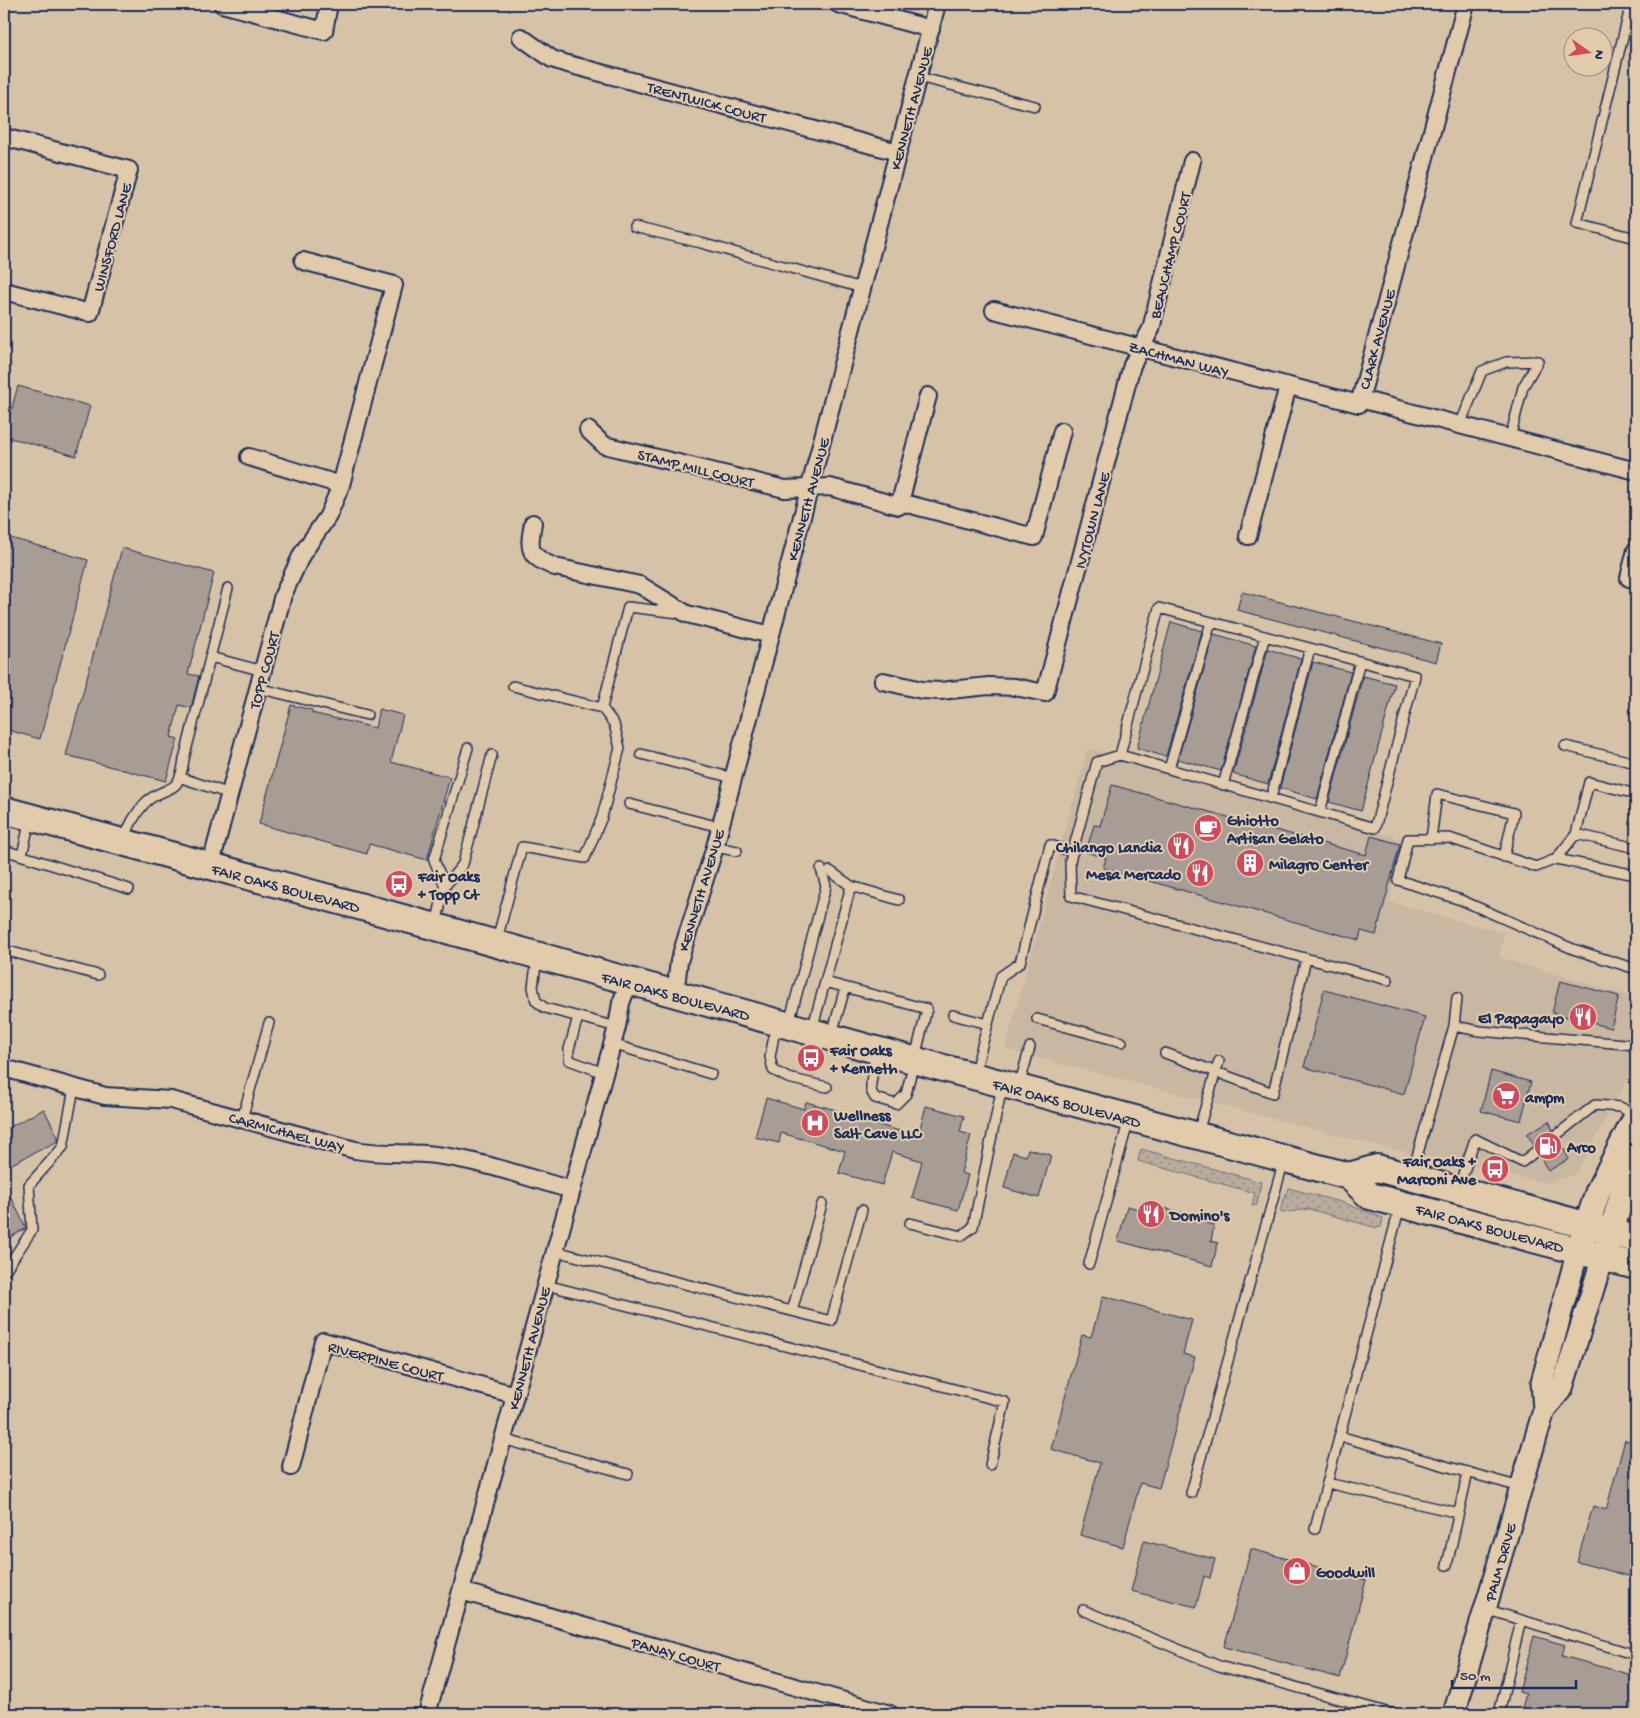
<svg xmlns="http://www.w3.org/2000/svg" width="1640" height="1718" viewBox="0 0 1640 1718" font-family="'Gochi Hand',sans-serif">
<style>
.built{fill:#c8b7a1}
.grass{fill:url(#grass-dots);stroke:#6a6e7d}
.building{fill:#a79d95;stroke:#1b2f5e}
.lines{fill:none;stroke-linecap:round;stroke-linejoin:round}
.service-casing{stroke:#1b2f5e;stroke-width:12}
.minor-casing{stroke:#1b2f5e;stroke-width:20}
.tertiary-casing{stroke:#1b2f5e;stroke-width:25}
.secondary-casing{stroke:#1b2f5e;stroke-width:28}
.primary-casing{stroke:#1b2f5e;stroke-width:30}
.service{stroke:#e2cbab;stroke-width:9}
.minor{stroke:#e2cbab;stroke-width:16}
.tertiary{stroke:#e2cbab;stroke-width:21}
.secondary{stroke:#e2cbab;stroke-width:24}
.primary{stroke:#e2cbab;stroke-width:26}
.labels{text-anchor:middle;stroke-width:4;stroke-linejoin:round;paint-order:stroke}
.street-label{font-size:16px;fill:#1b2f5e;stroke:#e2cbab}
.poi-label{font-size:16px;font-weight:bold;fill:#1b2f5e;stroke:#e2cbab;text-anchor:start}
</style>
<defs>
<pattern id="grass-dots" width="8" height="8" patternUnits="userSpaceOnUse" patternTransform="scale(1.25)"><rect width="8" height="8" fill="#baac9c"/><path d="M2 2h.1M6 6h.1" fill="none" stroke="#968c82" stroke-width="1.8" stroke-linecap="round"/></pattern>
</defs>
<rect width="100%" height="100%" fill="#d6c2a6"/>
<filter id="ink" filterUnits="userSpaceOnUse"><feTurbulence type="fractalNoise" baseFrequency=".02" numOctaves="2"/><feDisplacementMap in="SourceGraphic" scale="10" xChannelSelector="R" yChannelSelector="G"/><feConvolveMatrix kernelMatrix="1 2 1 2 8 2 1 2 1" color-interpolation-filters="sRGB"/></filter>
<g filter="url(#ink)">
<path class="built" d="M1088 748 1403 840 1389 902 1504 933 1499 957 1636 998V1063L1576 1174 1547 1183 1363 1142 1005 1049Z"/>
<path class="grass" d="M1141 1149 1261 1182 1257 1205 1252 1206 1255 1193 1138 1161Z
M1288 1188 1344 1203 1383 1218 1381 1227 1377 1228 1309 1209 1282 1213 1280 1211Z"/>
<path class="building" d="M18 386 90 406 76 456 4 436Z
M4 536 88 560 40 739 4 729Z
M122 548 214 573 188 674 199 676 191 708 179 705 171 737 178 739 166 781 66 755Z
M1242 592 1441 644 1436 662 1237 610Z
M1171 622 1202 631 1166 756H1163L1137 748Z
M1214 634 1256 646 1221 771 1178 759Z
M1268 649 1301 659 1268 784 1233 774Z
M1313 662 1351 672 1317 799 1280 788Z
M1363 676 1395 684 1361 811 1329 802Z
M291 705 312 710V713L375 728 379 709 403 715 391 762 450 777 427 860 369 844 367 854 259 824Z
M1112 785 1366 855 1371 836 1400 844 1376 935 1361 931 1359 940 1103 868 1106 858 1086 852 1094 825 1100 826Z
M1560 981 1619 996 1611 1028 1552 1013Z
M1324 990 1425 1017 1404 1094 1304 1067Z
M1491 1071 1531 1082 1521 1121 1481 1111Z
M766 1098 804 1109 806 1102 836 1110 835 1113 918 1136 926 1106 964 1116 960 1132 971 1135 961 1173 968 1175 958 1210 912 1198 922 1161 892 1152 882 1185 839 1173 845 1151 781 1133 779 1143 755 1137Z
M44 1109 58 1137V1141L4 1168V1130Z
M1549 1121 1553 1130 1534 1145 1527 1134Z
M1559 1141 1569 1159 1548 1171 1540 1156Z
M1028 1149 1051 1155 1039 1198 1004 1188 1013 1152 1026 1156Z
M4 1183 26 1228 4 1241Z
M1149 1204 1208 1220 1207 1223 1214 1225 1211 1241 1218 1243 1212 1266 1118 1241 1127 1206 1147 1211Z
M1103 1296 1192 1320 1183 1354 1195 1357 1159 1488 1140 1483 1123 1547 1080 1535 1100 1463 1051 1449 1082 1335 1091 1337Z
M1625 1440 1636 1443V1578L1577 1562 1593 1506 1606 1510Z
M1144 1541 1215 1559 1210 1578 1204 1576 1196 1607 1131 1591Z
M1251 1549 1366 1580 1340 1678 1224 1647Z
M1534 1636 1565 1645 1562 1656 1636 1676V1714H1546L1522 1708 1526 1694 1519 1692Z"/>
<g class="lines">
<defs>
<path id="service" d="M1631 4 1577 223 1636 238
M918 77 1035 106
M634 227 701 243 862 288
M1460 425 1482 371 1506 362 1538 361 1523 387 1510 438
M210 657 263 671
M513 686 602 708 628 607 679 613
M258 688 367 715
M1565 746 1636 763
M641 754 733 778
M1120 755 1159 608 1415 676 1375 828 1120 755 1097 762 1070 861 1071 896 1388 980
M1169 769 1211 622
M182 778 230 794
M1223 785 1265 636
M1271 798 1310 648
M629 804 720 827
M1320 812 1360 661
M1576 834 1636 848
M1431 839 1437 794 1514 813 1504 857
M124 841C129 826 134 815 145 803 166 783 179 799 184 759L228 588
M715 847 737 851
M4 850 129 889
M22 855 30 820
M1556 859 1576 834 1589 782 1636 794
M1636 875 1556 859 1536 867 1449 838 1408 839 1398 880 1461 900 1573 949 1636 969
M445 886 434 860 468 748
M851 886 899 900
M436 924 445 886 463 864 492 755
M496 943 522 847 585 858 602 817 620 748 614 724 602 708
M4 950 98 975
M537 958 533 987 536 1001 545 1008 617 1027
M825 982 927 1009 906 1094 896 1104 875 1098 871 1091V1083L876 1051
M1457 998 1454 1026 1480 1031 1636 1045
M953 1015 988 1024
M578 1017 569 1049V1060L604 1073
M1037 1019 1122 1042
M789 1023 826 886 821 869
M776 1025 770 1057 773 1070 788 1078 827 1087
M812 1030 851 886 830 871
M832 1034 845 988
M612 1044 711 1074
M1165 1053 1273 1093 1306 959
M974 1075 1001 976 1020 963 1050 845 1073 852
M1019 1086 1030 1047
M242 1119 269 1023
M1198 1132 1219 1061
M1412 1174 1454 1026
M1458 1189 1475 1139 1522 1162 1595 1105 1620 1107 1636 1115
M910 1223 961 1236 973 1227 1002 1087
M555 1251 831 1321 862 1210
M1089 1264 1129 1119
M4 1272 32 1230 29 1185 63 1147 74 1088
M546 1285 1005 1402 990 1465
M792 1311 822 1204
M1339 1436 1520 1487
M503 1439 628 1474
M1327 1483 1459 1513
M1191 1493 1284 1160
M1315 1529 1400 1206
M1447 1565 1468 1472
M1485 1609 1636 1655
M1083 1610 1219 1666 1394 1714
M1499 1714 1521 1620"/>
<path id="minor" d="M222 4 324 31 329 4
M838 4 931 29
M521 37 552 59 564 63 898 152
M4 137 129 170 90 313 4 291
M994 310 1359 404 1466 4
M1360 399 1636 471
M588 430 604 445 785 489 830 487 899 506 928 396
M249 457 341 485
M900 502 1034 537 1062 431
M533 523C528 550 528 556 555 567L640 585 687 614 771 635
M1248 536 1288 386
M1629 578 1636 550
M883 681 922 690 940 691 989 686 1015 687 1045 693 1132 365 1151 329 1192 161
M210 867 283 595 302 554 328 516 341 485 394 285 303 261
M675 995 679 961 715 847 937 4
M4 1068 105 1096 171 1100 355 1150C383 1155 407 1152 435 1155 480 1160 528 1178 572 1190
M291 1467 323 1341 515 1395
M461 1591 890 1714
M427 1714 617 1027 621 1003 629 982"/>
<path id="tertiary" d="M1544 1410 1562 1388 1603 1257
M1454 1714 1544 1410 1542 1382 1578 1250"/>
<path id="secondary" d="M1581 1243 1598 1191 1636 1117
M1605 1251 1622 1196 1636 1164"/>
<path id="primary" d="M4 810 436 927 876 1050 1349 1176 1370 1196 1636 1266
M1349 1176 1377 1168 1636 1239"/>
</defs>
<use href="#service" class="service-casing"/>
<use href="#minor" class="minor-casing"/>
<use href="#tertiary" class="tertiary-casing"/>
<use href="#secondary" class="secondary-casing"/>
<use href="#primary" class="primary-casing"/>
<use href="#service" class="service"/>
<use href="#minor" class="minor"/>
<use href="#tertiary" class="tertiary"/>
<use href="#secondary" class="secondary"/>
<use href="#primary" class="primary"/>
</g>
</g>
<defs>
<symbol id="cafe-disc" viewBox="-11 -11 22 22"><circle r="9.5" fill="#d1495b" stroke="#e2cbab"/><path d="M-5.5-4.5H6V0H3Q3 3.5 0 3.5H-2.5Q-5.5 3.5-5.5 0ZM3-3.2v2h1.7v-2ZM-6 4.5H4V6H-6Z" fill="#fff"/></symbol>
<symbol id="restaurant-disc" viewBox="-11 -11 22 22"><circle r="9.5" fill="#d1495b" stroke="#e2cbab"/><path d="M-5-6h1v4h1v-4h1v4h1v-4h1v5L-1.5 .5V6h-2V.5L-5-1ZM5-6V6H3V1.5H1.5Q1.5-4 5-6Z" fill="#fff"/></symbol>
<symbol id="building-disc" viewBox="-11 -11 22 22"><circle r="9.5" fill="#d1495b" stroke="#e2cbab"/><path d="M-4-6H4V6H1V3H-1V6H-4ZM-2.5-4.3h1.7v1.8h-1.7ZM.8-4.3h1.7v1.8H.8ZM-2.5-1h1.7V.8h-1.7ZM.8-1h1.7V.8H.8Z" fill="#fff"/></symbol>
<symbol id="bus-disc" viewBox="-11 -11 22 22"><circle r="9.5" fill="#d1495b" stroke="#e2cbab"/><path d="M-5-6H5V4H4V6H2V4H-2V6H-4V4H-5ZM-3.5-4V0h7V-4ZM-3.5 1.2v1.5H-2V1.2ZM2 1.2v1.5H3.5V1.2Z" fill="#fff"/></symbol>
<symbol id="supermarket-disc" viewBox="-11 -11 22 22"><circle r="9.5" fill="#d1495b" stroke="#e2cbab"/><path d="M-6-5.5h2.5l.6 2H6L4.5 2H-2.5L-4.4-4H-6ZM-1.5 3.2a1.3 1.3 0 1 0 .1 0ZM3 3.2a1.3 1.3 0 1 0 .1 0Z" fill="#fff"/></symbol>
<symbol id="hospital-disc" viewBox="-11 -11 22 22"><circle r="9.5" fill="#d1495b" stroke="#e2cbab"/><path d="M-5-5h3v3.5h4V-5h3V5h-3V1.5h-4V5h-3Z" fill="#fff"/></symbol>
<symbol id="fuel-disc" viewBox="-11 -11 22 22"><circle r="9.5" fill="#d1495b" stroke="#e2cbab"/><path d="M-5.5-6h7V0h2V4h1.3V-2.5L3-4.5l.8-.8L6-3V5H2.5V1h-1V6h-7ZM-4.2-4.7v3.2H.2V-4.7Z" fill="#fff"/></symbol>
<symbol id="shop-disc" viewBox="-11 -11 22 22"><circle r="9.5" fill="#d1495b" stroke="#e2cbab"/><path d="M-5-2.5h2.3a2.7 3.5 0 0 1 5.4 0H5L5.5 6h-11ZM-1.5-2.5h3a1.5 2.3 0 0 0-3 0Z" fill="#fff"/></symbol>
</defs>
<g fill-rule="evenodd">
<use href="#cafe-disc" x="1192" y="812" width="32" height="32"/>
<use href="#restaurant-disc" x="1165" y="830" width="32" height="32"/>
<use href="#building-disc" x="1234" y="847" width="32" height="32"/>
<use href="#restaurant-disc" x="1184" y="857" width="32" height="32"/>
<use href="#bus-disc" x="383" y="868" width="32" height="32"/>
<use href="#restaurant-disc" x="1567" y="1001" width="32" height="32"/>
<use href="#bus-disc" x="795" y="1042" width="32" height="32"/>
<use href="#supermarket-disc" x="1490" y="1080" width="32" height="32"/>
<use href="#hospital-disc" x="799" y="1107" width="32" height="32"/>
<use href="#fuel-disc" x="1532" y="1130" width="32" height="32"/>
<use href="#bus-disc" x="1479" y="1153" width="32" height="32"/>
<use href="#restaurant-disc" x="1135" y="1198" width="32" height="32"/>
<use href="#shop-disc" x="1281" y="1555" width="32" height="32"/>
</g>
<g class="labels">
<g class="street-label">
<text transform="translate(707 101) rotate(15)" y="6">TRENTWICK COURT</text>
<text transform="translate(910 108) rotate(-75)" y="6">KENNETH AVENUE</text>
<text transform="translate(111 237) rotate(-75)" y="6">WINSFORD LANE</text>
<text transform="translate(1169 255) rotate(-76)" y="6">BEAUCHAMP COURT</text>
<text transform="translate(1376 339) rotate(-75)" y="6">CLARK AVENUE</text>
<text transform="translate(1179 358) rotate(15)" y="6">ZACHMAN WAY</text>
<text transform="translate(696 467) rotate(14)" y="6">STAMP MILL COURT</text>
<text transform="translate(807 499) rotate(-75)" y="6">KENNETH AVENUE</text>
<text transform="translate(1091 520) rotate(-75)" y="6">IVYTOWN LANE</text>
<text transform="translate(263 670) rotate(-75)" y="6">TOPP COURT</text>
<text transform="translate(286 887) rotate(15)" y="6">FAIR OAKS BOULEVARD</text>
<text transform="translate(700 890) rotate(-73)" y="6">KENNETH AVENUE</text>
<text transform="translate(676 995) rotate(15)" y="6">FAIR OAKS BOULEVARD</text>
<text transform="translate(1067 1102) rotate(15)" y="6">FAIR OAKS BOULEVARD</text>
<text transform="translate(287 1131) rotate(15)" y="6">CARMICHAEL WAY</text>
<text transform="translate(1490 1227) rotate(15)" y="6">FAIR OAKS BOULEVARD</text>
<text transform="translate(528 1348) rotate(-75)" y="6">KENNETH AVENUE</text>
<text transform="translate(386 1360) rotate(15)" y="6">RIVERPINE COURT</text>
<text transform="translate(1499 1562) rotate(-74)" y="6">PALM DRIVE</text>
<text transform="translate(676 1653) rotate(16)" y="6">PANAY COURT</text>
</g>
<g class="poi-label">
<text x="1227" y="825">Ghiotto<tspan x="1227" dy="18">Artisan Gelato</tspan></text>
<text x="1162" y="852" text-anchor="end">Chilango Landia</text>
<text x="1269" y="869">Milagro Center</text>
<text x="1181" y="879" text-anchor="end">Mesa Mercado</text>
<text x="418" y="881">Fair Oaks<tspan x="418" dy="18">+ Topp Ct</tspan></text>
<text x="1564" y="1023" text-anchor="end">El Papagayo</text>
<text x="830" y="1055">Fair Oaks<tspan x="830" dy="18">+ Kenneth</tspan></text>
<text x="1525" y="1102">ampm</text>
<text x="834" y="1120">Wellness<tspan x="834" dy="18">Salt Cave LLC</tspan></text>
<text x="1567" y="1152">Arco</text>
<text x="1476" y="1166" text-anchor="end">Fair Oaks +<tspan x="1476" dy="18">Marconi Ave</tspan></text>
<text x="1170" y="1220">Domino's</text>
<text x="1316" y="1577">Goodwill</text>
</g>
</g>
<rect width="1640" height="1718" fill="none" stroke="#e2cbab" stroke-width="20"/>
<rect x="10" y="10" width="1620" height="1698" fill="none" stroke="#1b2f5e" stroke-width="2" filter="url(#ink)"/>
<g transform="translate(1588 52) rotate(104)"><circle r="24" fill="#e2cbab" stroke="#928d8c"/>
<path d="M0-4L9 19L0 12L-9 19Z" fill="#d1495b"/>
<text y="-8" font-size="14" font-weight="bold" text-anchor="middle" fill="#1b2f5e">N</text>
</g>
<path d="M1452 1680v8h124v-8" fill="none" stroke="#1b2f5e" stroke-width="2.5"/>
<text x="1460" y="1680" font-size="15" fill="#1b2f5e" stroke="#e2cbab" stroke-width="4" paint-order="stroke">50 m</text>
</svg>
